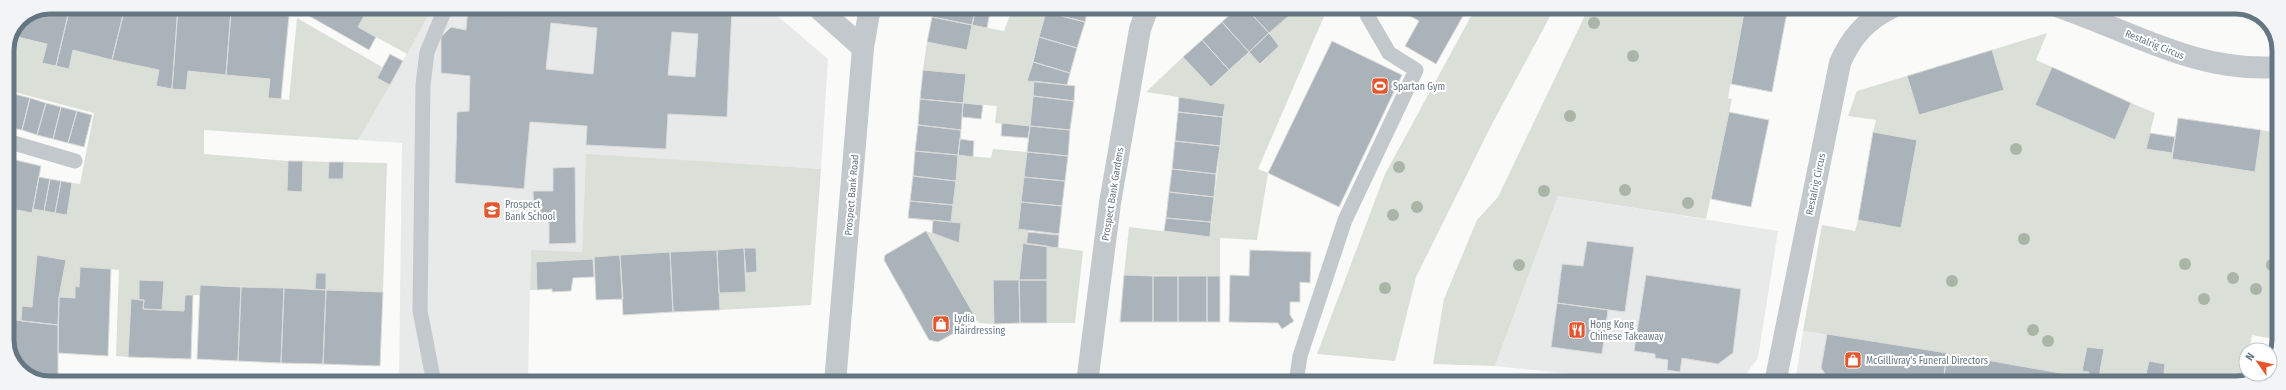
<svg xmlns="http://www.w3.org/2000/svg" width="2286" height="390" viewBox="0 0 2286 390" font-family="'Fira Sans Condensed',sans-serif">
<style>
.built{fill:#e8e9e9}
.green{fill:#dadfd7}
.building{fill:#aab3b9;stroke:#dcdcda;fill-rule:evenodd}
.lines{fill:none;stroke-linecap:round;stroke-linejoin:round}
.service{stroke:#c3c8cc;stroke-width:15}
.minor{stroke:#c3c8cc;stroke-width:22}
.tree{fill:#aab4a7}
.labels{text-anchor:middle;stroke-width:4;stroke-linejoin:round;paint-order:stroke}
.street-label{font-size:10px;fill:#657683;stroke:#fff}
.poi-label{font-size:10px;fill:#657683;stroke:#fff;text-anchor:start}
.rim{fill:none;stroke:#657683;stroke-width:5}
</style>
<rect width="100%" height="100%" fill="#fafaf8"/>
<path class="built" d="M433 7H767L828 59 821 169 586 155 582 252 531 251 528 377 452 383H399L402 143 358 140Z
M1558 196 1778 231 1758 358 1744 377 1736 383H1655L1495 366Z
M1803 331 2088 378 2099 380 2098 383H1795Z"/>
<path class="green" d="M369 7H384L391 11 393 7H433L407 54 358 27Z
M1013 7H1029L1046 12 1027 81H1034L1030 126 995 123 997 106 963 103 966 74 923 70 927 42 967 50 972 25 1004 31Z
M1298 7H1328L1258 169 1268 173 1257 240 1220 238V276L1124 275 1129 227 1210 237 1225 104 1146 92 1183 57 1211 87 1249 52 1261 64 1279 46 1269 33Z
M1476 7H1555L1491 126 1416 277 1395 361 1317 354 1385 174Z
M1589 7H1745L1728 98 1732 99 1706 219 1558 196 1495 366 1433 364 1444 299 1477 220 1498 197Z
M2241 7 2261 17V24L2238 16Z
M297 18 382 67 377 78 390 85 358 140 204 130V154L288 161 287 191 302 192 303 161 329 162 328 179H343L344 162 387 163 383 292 326 290V273H316L315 289 200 285V295H185L184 311 162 310 163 281 139 280V300H131L128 357 116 356 119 270 111 269 79 287 76 286 75 298 59 297 66 260 38 255 32 307 22 306 21 321 7 319V208L32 213 33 209 67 215 72 183 80 184 94 113 7 90V50L13 36 47 44 42 63 68 69 73 50 159 70 156 86 172 89 188 71 270 79 268 98 289 100Z
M2047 33 2036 60 2052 67 2035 105 2114 140 2131 103 2155 113 2146 149 2172 153V159L2255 172 2261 130 2279 133V340L2252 335 2249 350H2246L2242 381C2219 389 2187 377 2164 373L2165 364 2149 361 2144 383H2098L2104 349 2087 347 2082 370 2089 372 2088 378 1947 353 1803 331 1822 225 1855 231 1858 220 1901 228 1916 141 1873 132 1876 120 1848 116 1857 91 1907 76 1920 115 2004 90 1992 50Z
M993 149 1027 152 1018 229 1028 230 1026 244H1023L1019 280H993L994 324 979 323 926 231 958 243 961 223 951 222 958 155 991 158Z
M586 154 821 169 811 305 720 310 719 293 746 291V273L757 272 756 248 594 257 593 259 536 262 537 290H530L531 250 582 252Z
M1047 246 1083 251 1075 323H1047Z"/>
<path class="building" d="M50 7H70L56 66 42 63 47 44 13 36 19 20Z
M70 7H125L112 60 73 50 69 69 56 66Z
M125 7H178L172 89 156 86 159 70 112 60Z
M178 7 231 11 226 75 188 71 186 90 172 89Z
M298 7H369L358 27 376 37 369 50 297 9Z
M468 7H488V12L513 16V7H732L727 117 668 114 666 149 586 145 587 126 530 122 524 189 455 183 457 112 469 111 470 76 441 73V37L451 27 466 30ZM551 23 597 28 593 74 546 69ZM672 32 698 34 695 77 668 75Z
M934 7H976L972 25 932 17Z
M976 7H991L987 28 972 25Z
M1029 7H1047L1046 12Z
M1047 7H1088L1085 22 1046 12Z
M1245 7H1283L1290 15 1269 33Z
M1245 7 1269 33 1249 52 1222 22 1238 7Z
M1283 7H1298L1290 15Z
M1394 7H1468L1436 64 1405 46 1419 21Z
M1745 7H1788L1772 92 1731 84Z
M2215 7H2241L2238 16Z
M231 11 289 16 281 99 268 98 270 79 226 75Z
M1046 12 1085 22 1077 48 1039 37Z
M932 17 972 25 967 50 927 42Z
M1222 22 1249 52 1229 70 1202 40Z
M1269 33 1279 46 1260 64 1249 52Z
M1039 37 1077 48 1070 73 1033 62Z
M1202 40 1229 70 1211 87 1183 57Z
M1332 41 1402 75 1339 207 1268 173Z
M1992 50 2004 90 1919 115 1907 76Z
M390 54 403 61 390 85 377 78Z
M1033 62 1070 73 1067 85 1027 81Z
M2052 67 2131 103 2115 140 2035 105Z
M923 70 966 74 963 103 920 99Z
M1034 81 1075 86 1074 101 1033 96Z
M7 92 14 94 7 122Z
M14 94 30 98 22 130 7 127Z
M1033 96 1074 101 1070 130 1030 126Z
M1179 97 1225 104 1223 117 1178 112Z
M30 98 46 103 37 135 22 130Z
M920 99 963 103 961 130 918 125Z
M46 103 61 107 53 139 37 135Z
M963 103 983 105 981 119 962 117Z
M61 107 77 111 68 143 53 139Z
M77 111 92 115 84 147 68 143Z
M1178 112 1223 117 1220 146 1175 141Z
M1729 112 1769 120 1751 207 1711 199Z
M2178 118 2261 130 2255 172 2172 159Z
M1002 123 1030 126 1028 138 1001 136Z
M918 125 961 130 958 155 915 151Z
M1030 126 1070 130 1068 156 1027 152Z
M1873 132 1917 140 1901 228 1858 220Z
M2150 133 2175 137 2172 153 2146 149Z
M960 139 974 141 973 157 958 155Z
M1175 141 1220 146 1216 174 1172 169Z
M915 151 958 155 956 181 913 176Z
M1027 152 1068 156 1065 181 1024 177Z
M7 158 41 166 32 213 7 208Z
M288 161H303L302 192 287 191Z
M329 162H344L343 179H328Z
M575 167 576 243 549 244V218L534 219 533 191H553V168Z
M1172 169 1216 174 1214 197 1169 192Z
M913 176 956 181 953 205 910 201Z
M39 177 50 179 44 211 33 209Z
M1024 177 1065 181 1062 206 1021 202Z
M50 179 61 181 55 213 44 211Z
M61 181 72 183 67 215 55 213Z
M1169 192 1214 197 1211 222 1166 218Z
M910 201 953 205 951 222 908 218Z
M1021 202 1062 206 1059 234 1018 229Z
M1166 218 1211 222 1210 237 1164 231Z
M933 220 961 223 959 243 932 233Z
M926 231 977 320 938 342 929 340 884 260 885 255Z
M1028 232 1059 235 1058 248 1026 244Z
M1587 241 1634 247 1625 312 1557 303 1562 264 1583 266Z
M1023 243 1047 246V280H1019Z
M744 248H756L757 272 746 273Z
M744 248 746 292 719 293 717 250Z
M717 250 720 310 673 312 670 252Z
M1250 250 1311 252 1310 283 1300 282V302H1290V315L1294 321 1282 329 1278 323 1229 322 1230 275 1249 276Z
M670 252 673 312 623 315 620 255Z
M37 255 66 260 59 297 58 325 21 321 22 306 32 307Z
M620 255 623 299 596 300 594 257Z
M593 259 594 277 573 278 571 291 552 292V289L537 290 536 262Z
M80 267 111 269 108 356 58 353 59 297 75 298V286L79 287Z
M316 273H326V290L315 289Z
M1124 275 1153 276V322H1120Z
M1646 275 1741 289 1733 353 1718 364 1682 358 1680 372 1667 370 1668 360 1655 358V354L1634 351Z
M1153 276H1178V322H1153Z
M1178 276H1207V322H1178Z
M1207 276H1220V322H1207Z
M139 280 164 281 162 310 143 309 144 300H139Z
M993 280H1019L1020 323 994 324Z
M1019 280H1047V323H1020Z
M200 285 241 287 238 361 197 359Z
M241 287 284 288 281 363 238 361Z
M284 288 326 290 323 364 281 363Z
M326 290 383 292 380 366 323 364Z
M185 295H193L191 359 128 357 131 299 144 300 143 309 184 311Z
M1557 303 1608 310 1602 354 1551 347Z
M7 319 58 325V383H44L19 370 7 345Z
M1827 334 1947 353 1943 383H1842L1830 381 1821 368Z
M2087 347 2104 349 2098 383H1943L1947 353 2088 378 2089 372 2082 371Z
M2149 361 2165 364 2164 373 2194 379V383H2144Z"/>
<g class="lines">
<path class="service" d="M7 141 75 161
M434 383 420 311 423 85 427 52 446 7
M1296 383 1300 356 1345 220 1416 70 1389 53 1367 15 1370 7"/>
<path class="minor" d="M817 7 863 48
M2059 7C2133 32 2197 73 2279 67
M835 383 863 48 870 7
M1087 383 1110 203 1140 29 1148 7
M1775 383 1840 63C1851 37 1867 19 1893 7"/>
</g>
<g class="tree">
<circle cx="1594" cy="23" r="6"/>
<circle cx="1633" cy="56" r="6"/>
<circle cx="1570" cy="116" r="6"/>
<circle cx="2016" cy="149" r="6"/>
<circle cx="1399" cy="167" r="6"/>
<circle cx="1625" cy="190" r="6"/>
<circle cx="1544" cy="191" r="6"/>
<circle cx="1688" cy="203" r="6"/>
<circle cx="1417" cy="207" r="6"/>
<circle cx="1393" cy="215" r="6"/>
<circle cx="2024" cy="239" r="6"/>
<circle cx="2185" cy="264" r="6"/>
<circle cx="1519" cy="265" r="6"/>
<circle cx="2272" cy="265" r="6"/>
<circle cx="2233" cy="278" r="6"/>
<circle cx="1952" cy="281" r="6"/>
<circle cx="1385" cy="288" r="6"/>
<circle cx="2256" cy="289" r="6"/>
<circle cx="2204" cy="299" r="6"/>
<circle cx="2033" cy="330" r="6"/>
<circle cx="2048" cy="341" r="6"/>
</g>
<defs>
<symbol id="stadium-square" viewBox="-11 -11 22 22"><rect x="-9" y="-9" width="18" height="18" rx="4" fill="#e4572e" stroke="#fff"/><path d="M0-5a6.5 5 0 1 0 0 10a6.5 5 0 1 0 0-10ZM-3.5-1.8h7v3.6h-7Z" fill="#fff"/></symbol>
<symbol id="school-square" viewBox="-11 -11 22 22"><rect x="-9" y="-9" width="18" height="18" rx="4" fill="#e4572e" stroke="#fff"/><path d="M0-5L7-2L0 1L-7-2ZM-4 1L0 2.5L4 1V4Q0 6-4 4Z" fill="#fff"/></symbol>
<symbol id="shop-square" viewBox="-11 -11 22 22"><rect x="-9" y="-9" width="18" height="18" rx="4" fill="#e4572e" stroke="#fff"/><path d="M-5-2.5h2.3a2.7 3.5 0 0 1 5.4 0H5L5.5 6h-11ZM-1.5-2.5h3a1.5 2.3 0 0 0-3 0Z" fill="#fff"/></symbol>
<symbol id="restaurant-square" viewBox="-11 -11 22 22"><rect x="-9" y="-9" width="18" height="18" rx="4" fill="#e4572e" stroke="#fff"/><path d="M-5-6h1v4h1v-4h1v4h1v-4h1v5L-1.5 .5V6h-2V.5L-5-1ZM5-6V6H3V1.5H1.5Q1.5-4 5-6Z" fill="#fff"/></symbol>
</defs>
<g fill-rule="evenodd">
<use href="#stadium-square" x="1370" y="76" width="20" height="20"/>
<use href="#school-square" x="482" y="200" width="20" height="20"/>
<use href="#shop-square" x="931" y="314" width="20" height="20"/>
<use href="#restaurant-square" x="1567" y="320" width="20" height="20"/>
<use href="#shop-square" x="1843" y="350" width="20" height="20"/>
</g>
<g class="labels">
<g class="street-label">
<text transform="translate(2155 44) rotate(22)" y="4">Restalrig Circus</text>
<text transform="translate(1815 184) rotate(-78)" y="4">Restalrig Circus</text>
<text transform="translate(1112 194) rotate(-81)" y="4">Prospect Bank Gardens</text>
<text transform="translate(851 195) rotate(-85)" y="4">Prospect Bank Road</text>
</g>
<g class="poi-label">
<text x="1393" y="90">Spartan Gym</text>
<text x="505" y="208">Prospect<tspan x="505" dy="12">Bank School</tspan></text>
<text x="954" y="322">Lydia<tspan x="954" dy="12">Hairdressing</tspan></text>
<text x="1590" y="328">Hong Kong<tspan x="1590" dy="12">Chinese Takeaway</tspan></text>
<text x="1866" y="364">McGillivray's Funeral Directors</text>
</g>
</g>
<path d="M0 0H2286V390H0ZM50 14H2236A36 36 0 0 1 2272 50V340A36 36 0 0 1 2236 376H50A36 36 0 0 1 14 340V50A36 36 0 0 1 50 14Z" fill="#f3f4f5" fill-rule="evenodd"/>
<path class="rim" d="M50 14H2236A36 36 0 0 1 2272 50V340A36 36 0 0 1 2236 376H50A36 36 0 0 1 14 340V50A36 36 0 0 1 50 14Z"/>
<g transform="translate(2258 362) rotate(304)"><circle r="19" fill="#ffffff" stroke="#c1c8cd"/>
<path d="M0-3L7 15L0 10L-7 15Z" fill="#e4572e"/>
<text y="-6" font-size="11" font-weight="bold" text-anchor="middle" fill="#657683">N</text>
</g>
</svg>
